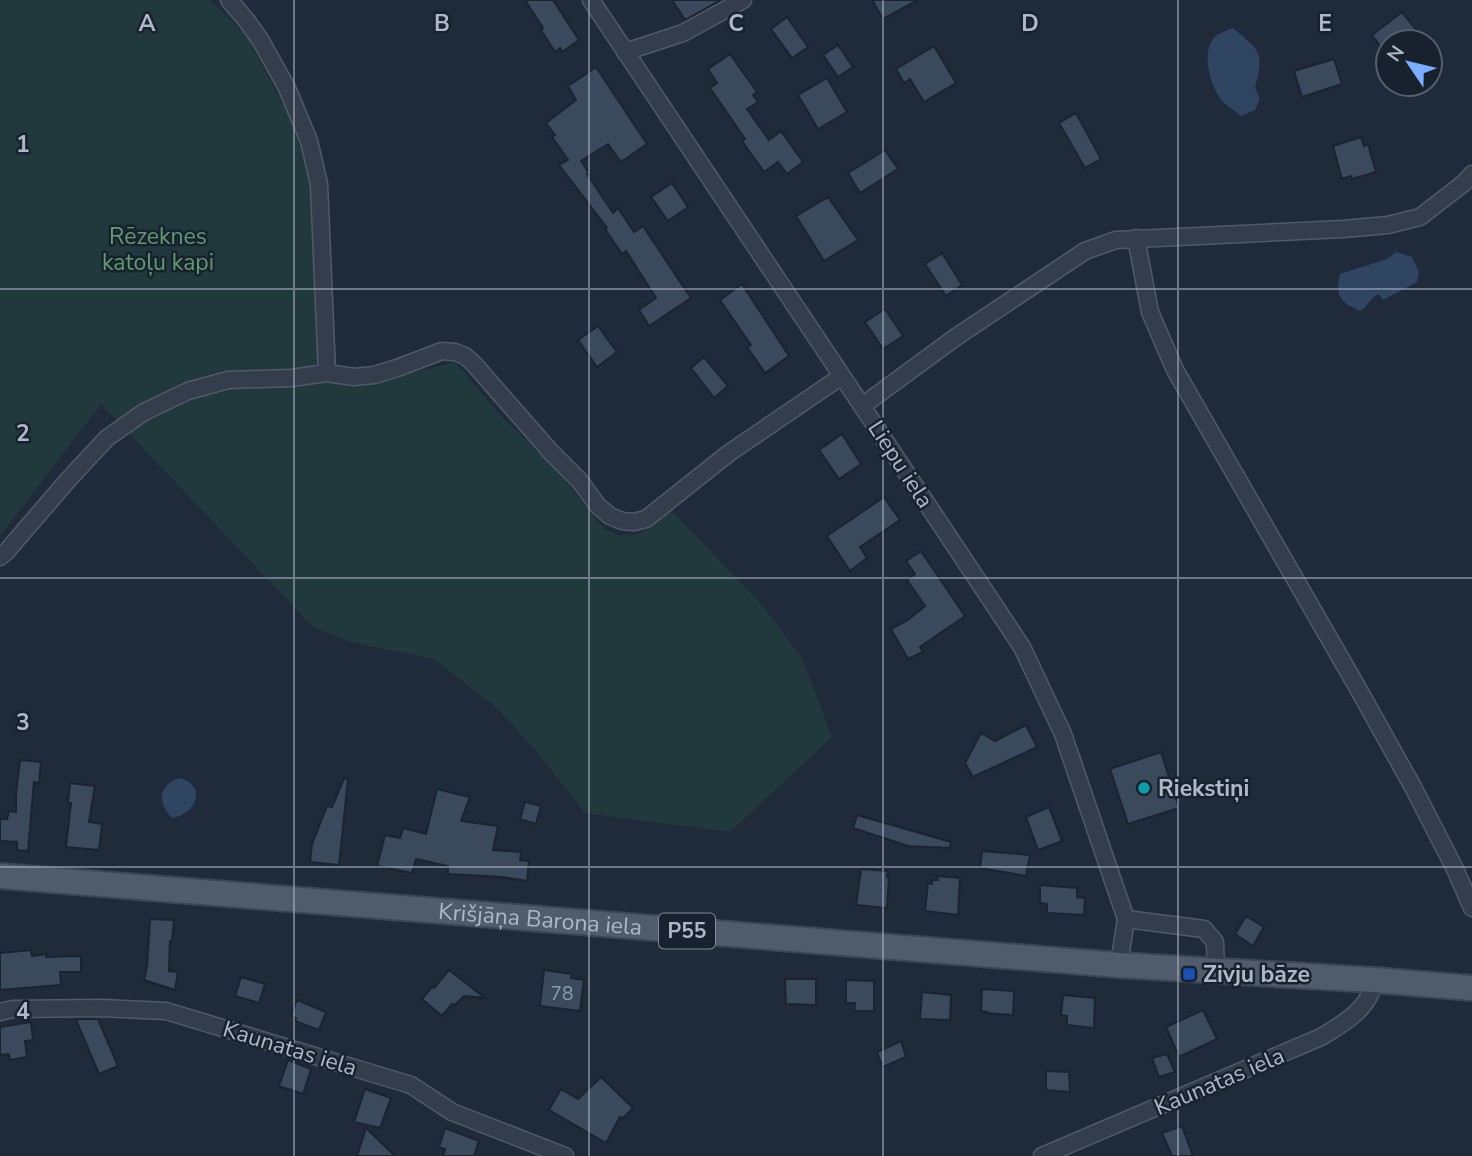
<svg xmlns="http://www.w3.org/2000/svg" width="1472" height="1156" viewBox="0 0 1472 1156" font-family="'Nunito Sans',sans-serif">
<style>
.green{fill:#21393c}
.water{fill:#2f4562}
.building{fill:#3a495b;stroke:#1a2431;stroke-width:2}
.lines{fill:none;stroke-linecap:round;stroke-linejoin:round}
.street-casing{stroke:#505a68;stroke-width:19}
.primary-casing{stroke:#3c4654;stroke-width:28}
.street{stroke:#333d4b;stroke-width:16}
.primary{stroke:#505c6b;stroke-width:24}
.grid{fill:none;stroke:#adb7c7;stroke-width:2;stroke-opacity:0.55}
.culture-dot{fill:#0f9aa8;stroke:#18222f;stroke-width:2.5}
.transit-dot{fill:#1a4fb4;stroke:#18222f;stroke-width:2.5}
.labels{text-anchor:middle;stroke-width:5;stroke-linejoin:round;paint-order:stroke}
.number-label{font-size:19px;fill:#909cac}
.shield{fill:#18222f;stroke:#808a99;stroke-width:2}
.shield-label{font-size:21px;font-weight:bold;fill:#adb7c7}
.park-label{font-size:23px;fill:#629a6f;stroke:#18222f}
.street-label{font-size:23px;fill:#adb7c7;stroke:#18222f}
.poi-label{font-size:23px;font-weight:bold;fill:#adb7c7;stroke:#18222f;text-anchor:start}
.grid-label{font-size:23px;text-anchor:middle;font-weight:bold;fill:#adb7c7;stroke:#18222f;stroke-width:5;stroke-linejoin:round;paint-order:stroke}
</style>
<rect width="100%" height="100%" fill="#1f2b3b"/>
<path class="green" d="M0 0H209L245 33 291 119 312 175 322 337 343 386 373 382 455 362 501 416 561 474 596 520 605 529 619 535H635L651 527 671 510 762 605 802 658 832 737 730 832 585 813 536 751 498 709 434 659 351 642 313 627 101 404 0 536Z"/>
<path class="water" d="M1233 28C1261 52 1264 51 1255 88L1260 99 1255 110 1241 116C1236 111 1228 107 1223 102 1210 87 1199 49 1217 35 1222 32 1228 30 1233 28Z
M1396 252 1412 257 1419 272 1417 282 1383 300 1379 294C1368 299 1369 306 1360 311 1340 303 1335 295 1340 274L1387 259Z
M179 778C209 785 195 815 172 818 158 803 157 786 179 778Z"/>
<path class="building" d="M525 0H553L579 40 562 52 560 48 555 52 541 30 543 28Z
M672 0H721L685 20Z
M872 0H918L883 19Z
M1402 12 1420 35 1411 42H1388V46L1383 50 1372 35Z
M787 17 808 47 792 58 771 29Z
M838 45 853 67 838 77 823 55Z
M934 46 956 83 924 102 910 79 904 83 896 69Z
M730 54 757 92 753 95 758 102 747 109 769 140 781 131 803 162 787 174 778 162 764 172 742 141 745 139 710 88 717 83 708 69Z
M1334 59 1342 84 1302 97 1294 71Z
M596 67 647 144 624 160 620 161 608 144 581 161 589 173 587 174 613 213 618 208 634 232 643 226 691 298 649 326 639 310 656 298 626 251 622 254 605 229 607 228 559 165 568 160 552 137 555 135 546 123 576 100 568 86Z
M827 78 847 112 818 129 798 95Z
M1076 113 1101 159 1085 168 1059 123Z
M1361 137 1364 146 1368 144 1376 172 1352 179 1351 176 1342 179 1333 146Z
M885 150 898 169 860 193 848 173Z
M672 183 688 207 668 221 651 197Z
M828 197 858 240 824 261 796 216Z
M942 253 962 285 946 296 925 264Z
M742 284 789 356 765 373 747 347 751 345 720 300Z
M885 309 903 336 883 349 865 322Z
M598 326 617 352 597 367 578 340Z
M704 357 728 386 714 398 691 368Z
M842 434 861 464 839 479 819 450Z
M884 497 900 520 860 547 867 558 850 571 827 536Z
M921 551 965 616 920 647 923 652 908 659 891 629 908 620 925 606 907 580 915 574 906 561Z
M1026 725 1037 747 973 777 965 763 981 733 995 741Z
M1161 752 1179 808 1128 824 1110 769Z
M20 760 41 762 39 783 34 782 28 851 17 850V842L0 841V819H7L9 811 16 812V793Z
M344 778 348 779 339 865 310 862 312 844 327 806 332 807Z
M70 783 95 786 89 822 102 824 99 850 66 847 71 803H68Z
M437 789 470 797 461 821 498 826 493 850 521 852 520 860 529 861 527 881 502 877 448 874V866L416 859 412 873 377 866 385 835 400 838 403 828 426 834Z
M525 802 541 806 536 824 520 819Z
M1049 807 1062 841 1038 850 1026 817Z
M857 815 951 842 950 848 908 846 853 828Z
M982 851 1030 855 1026 876 980 868Z
M861 869 888 871 887 877 889 878 887 908 856 905Z
M937 876 960 878 958 915 925 911 928 883 932 884V880H938Z
M1040 885 1077 888V897L1085 898 1084 915 1047 913V904L1040 903Z
M1246 916 1264 927 1253 946 1235 934Z
M150 919 174 920 172 941H170L169 971 178 972 175 990 144 980 147 966Z
M31 950 32 956 46 954V957L81 956V972H60L61 985 0 990V953Z
M449 970 485 998 464 996 455 1005 452 1004 442 1016 422 999 432 987 434 988Z
M544 970 572 974 571 978 584 980 580 1011 540 1006Z
M241 977 265 984 259 1003 235 996Z
M785 979H816V1005L786 1004Z
M846 980 874 981V1011H854L855 1003H846Z
M982 989 1014 991 1013 1015 986 1013 987 1012 981 1011Z
M922 992 951 995 950 1020 920 1019Z
M1063 995 1095 998 1094 1028 1067 1025V1016L1061 1015Z
M297 1000 326 1012 319 1030 295 1021 296 1018 291 1016Z
M1203 1010 1217 1039 1179 1057 1166 1027Z
M78 1019H98L118 1066 99 1074 76 1020Z
M31 1022 33 1040 25 1041 27 1057 10 1060 9 1054 0 1055V1027Z
M901 1041 906 1057 883 1067 877 1052Z
M1167 1054 1175 1072 1159 1077 1152 1058Z
M288 1060 311 1069 303 1094 279 1086Z
M1046 1071 1069 1072 1070 1092 1046 1090Z
M601 1077 633 1108 623 1118 620 1117 606 1143 549 1110 561 1089 578 1099Z
M365 1089 391 1098 380 1128 354 1122Z
M1182 1126 1193 1156H1172L1162 1133Z
M366 1128 395 1156H357Z
M445 1128 479 1141 474 1156H443L445 1149 439 1147Z"/>
<g class="lines">
<defs>
<path id="street" d="M229 0 247 21 261 41 287 88 309 141 319 184 327 373
M591 0 862 406 1022 647 1063 734 1126 919 1119 965
M625 52 683 33 743 0
M1136 238 1150 312 1175 370 1356 685 1413 787 1455 869 1472 908
M862 406 956 337 1085 251 1116 240 1343 229 1388 225 1420 217 1464 183 1472 174
M0 557 6 552 68 480 107 438 144 412 188 391 228 380 291 378 327 373 354 377 374 375 397 368 442 351 455 352 465 356 474 364 550 451 579 480 598 506 610 516 622 521 634 522 646 519 729 453 842 376
M1126 919 1204 929 1215 942 1216 970
M0 1012 13 1009 101 1008 166 1011 411 1085 452 1112 565 1156
M1042 1156 1321 1037C1343 1024 1371 1008 1374 980"/>
<g id="primary">
<path id="s1" d="M0 876 1119 965 1374 980 1472 988"/>
</g>
</defs>
<use href="#street" class="street-casing"/>
<use href="#primary" class="primary-casing"/>
<use href="#street" class="street"/>
<use href="#primary" class="primary"/>
</g>
<path class="grid" d="M294 0V1156M589 0V1156M883 0V1156M1178 0V1156M0 289H1472M0 578H1472M0 867H1472"/>
<circle class="culture-dot" cx="1144" cy="788" r="7"/>
<rect class="transit-dot" x="1182" y="967" width="14" height="14" rx="3.5"/>
<g class="labels">
<g class="number-label">
<text x="562" y="1000">78</text>
</g>
<rect class="shield" x="659" y="913.5" width="56" height="35" rx="5"/>
<g class="shield-label">
<text x="687" y="938">P55</text>
</g>
<g class="park-label">
<text x="158" y="244">Rēzeknes<tspan x="158" dy="26">katoļu kapi</tspan></text>
</g>
<g class="street-label">
<text transform="translate(901 464) rotate(57)" y="8">Liepu iela</text>
<text dy="8" stroke="none"><textPath href="#s1" startOffset="542">Krišjāņa Barona iela</textPath></text>
<text transform="translate(290 1048) rotate(17)" y="8">Kaunatas iela</text>
<text transform="translate(1219 1081) rotate(-23)" y="8">Kaunatas iela</text>
</g>
<g class="poi-label">
<text x="1158" y="796">Riekstiņi</text>
<text x="1203" y="982">Zivju bāze</text>
</g>
</g>
<g class="grid-label">
<text x="147" y="31">A</text>
<text x="442" y="31">B</text>
<text x="736" y="31">C</text>
<text x="1030" y="31">D</text>
<text x="1325" y="31">E</text>
<text x="23" y="152">1</text>
<text x="23" y="441">2</text>
<text x="23" y="730">3</text>
<text x="23" y="1019">4</text>
</g>
<g transform="translate(1409 63) rotate(305)"><circle r="33" fill="#18222f" stroke="#545e6c" stroke-width="2"/>
<path d="M0-5L12 26L0 18L-12 26Z" fill="#7aafff"/>
<text y="-10" font-size="19" font-weight="bold" text-anchor="middle" fill="#adb7c7">N</text>
</g>
</svg>
